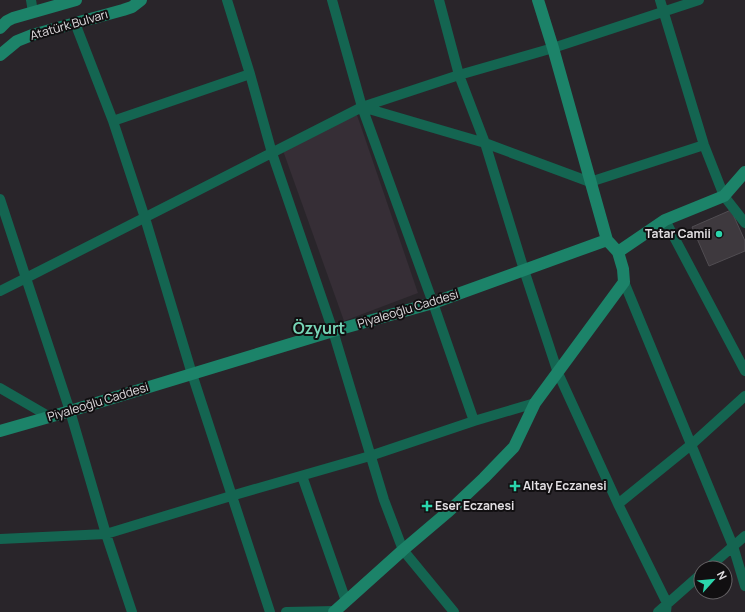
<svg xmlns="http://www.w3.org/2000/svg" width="745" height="612" viewBox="0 0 745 612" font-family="Manrope,sans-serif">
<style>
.built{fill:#362e36}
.building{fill:#3e393e;stroke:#514d52}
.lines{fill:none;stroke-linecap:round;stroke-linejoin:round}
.street{stroke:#146551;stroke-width:10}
.secondary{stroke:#1c8369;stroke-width:12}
.poi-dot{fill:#2bd5ac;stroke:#110f11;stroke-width:1.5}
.labels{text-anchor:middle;stroke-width:4;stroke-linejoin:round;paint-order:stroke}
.street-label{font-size:12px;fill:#e2dfe2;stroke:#110f11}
.poi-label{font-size:12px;font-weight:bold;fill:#e2dfe2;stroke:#110f11;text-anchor:start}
.district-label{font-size:16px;font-weight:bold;fill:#78d6b8;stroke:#110f11}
</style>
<rect width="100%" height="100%" fill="#29252a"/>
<path class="built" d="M357 115 418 293 344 321 281 145Z"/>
<path class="building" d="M731 210 745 241V251L709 266 692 227Z"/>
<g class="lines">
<path class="street" d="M31 0 33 12
M227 0 250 74 272 153 333 331 384 500 403 550 454 612
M332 0 362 107 433 303 474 421
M439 0 459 75 485 143 524 270 558 373 618 504 667 603 666 612
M660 0 704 145 724 196 745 223
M75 23 113 121 145 218 192 374 270 612
M362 107 485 143 590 182 704 145
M113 121 250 74
M0 199 26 278 0 291
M665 220 745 371
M624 282 733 546 745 586
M0 388 50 417
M302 476 346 601
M618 504 692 444 745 396
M0 539 106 534 231 496 370 456 474 421 535 403
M708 568 745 536
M132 612 106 534 70 411 26 278 362 107 459 75 553 48 699 0
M286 612 335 611
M658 612 701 574"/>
<path class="secondary" d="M538 0 553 48 607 240
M0 28 7 21 13 18 76 0
M0 55 17 41 32 35 123 10 132 7 141 0
M0 431 70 411 333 331 433 303 607 240 618 252 665 220 724 196 745 172
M334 612 403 550 449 511 484 478 514 447 535 403 624 282 623 269 618 252"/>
</g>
<g class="poi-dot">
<circle cx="719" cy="234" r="4"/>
<path d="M513 480h4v4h4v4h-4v4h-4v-4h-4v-4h4z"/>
<path d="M425 500h4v4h4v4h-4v4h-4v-4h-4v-4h4z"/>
</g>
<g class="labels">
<g class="street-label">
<text transform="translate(69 25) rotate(-16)" y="4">Atatürk Bulvarı</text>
<text transform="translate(408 309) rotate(-17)" y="4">Piyaleoğlu Caddesi</text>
<text transform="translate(98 402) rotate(-17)" y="4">Piyaleoğlu Caddesi</text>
</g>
<g class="poi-label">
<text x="711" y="238" text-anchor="end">Tatar Camii</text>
<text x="523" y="490">Altay Eczanesi</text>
<text x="435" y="510">Eser Eczanesi</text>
</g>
<g class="district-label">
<text x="319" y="334">Özyurt</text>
</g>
</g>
<g transform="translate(713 580) rotate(63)"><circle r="19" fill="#110f11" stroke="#656265"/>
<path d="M0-3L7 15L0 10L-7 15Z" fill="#2bd5ac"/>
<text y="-6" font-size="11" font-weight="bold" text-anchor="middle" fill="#e2dfe2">N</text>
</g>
</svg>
